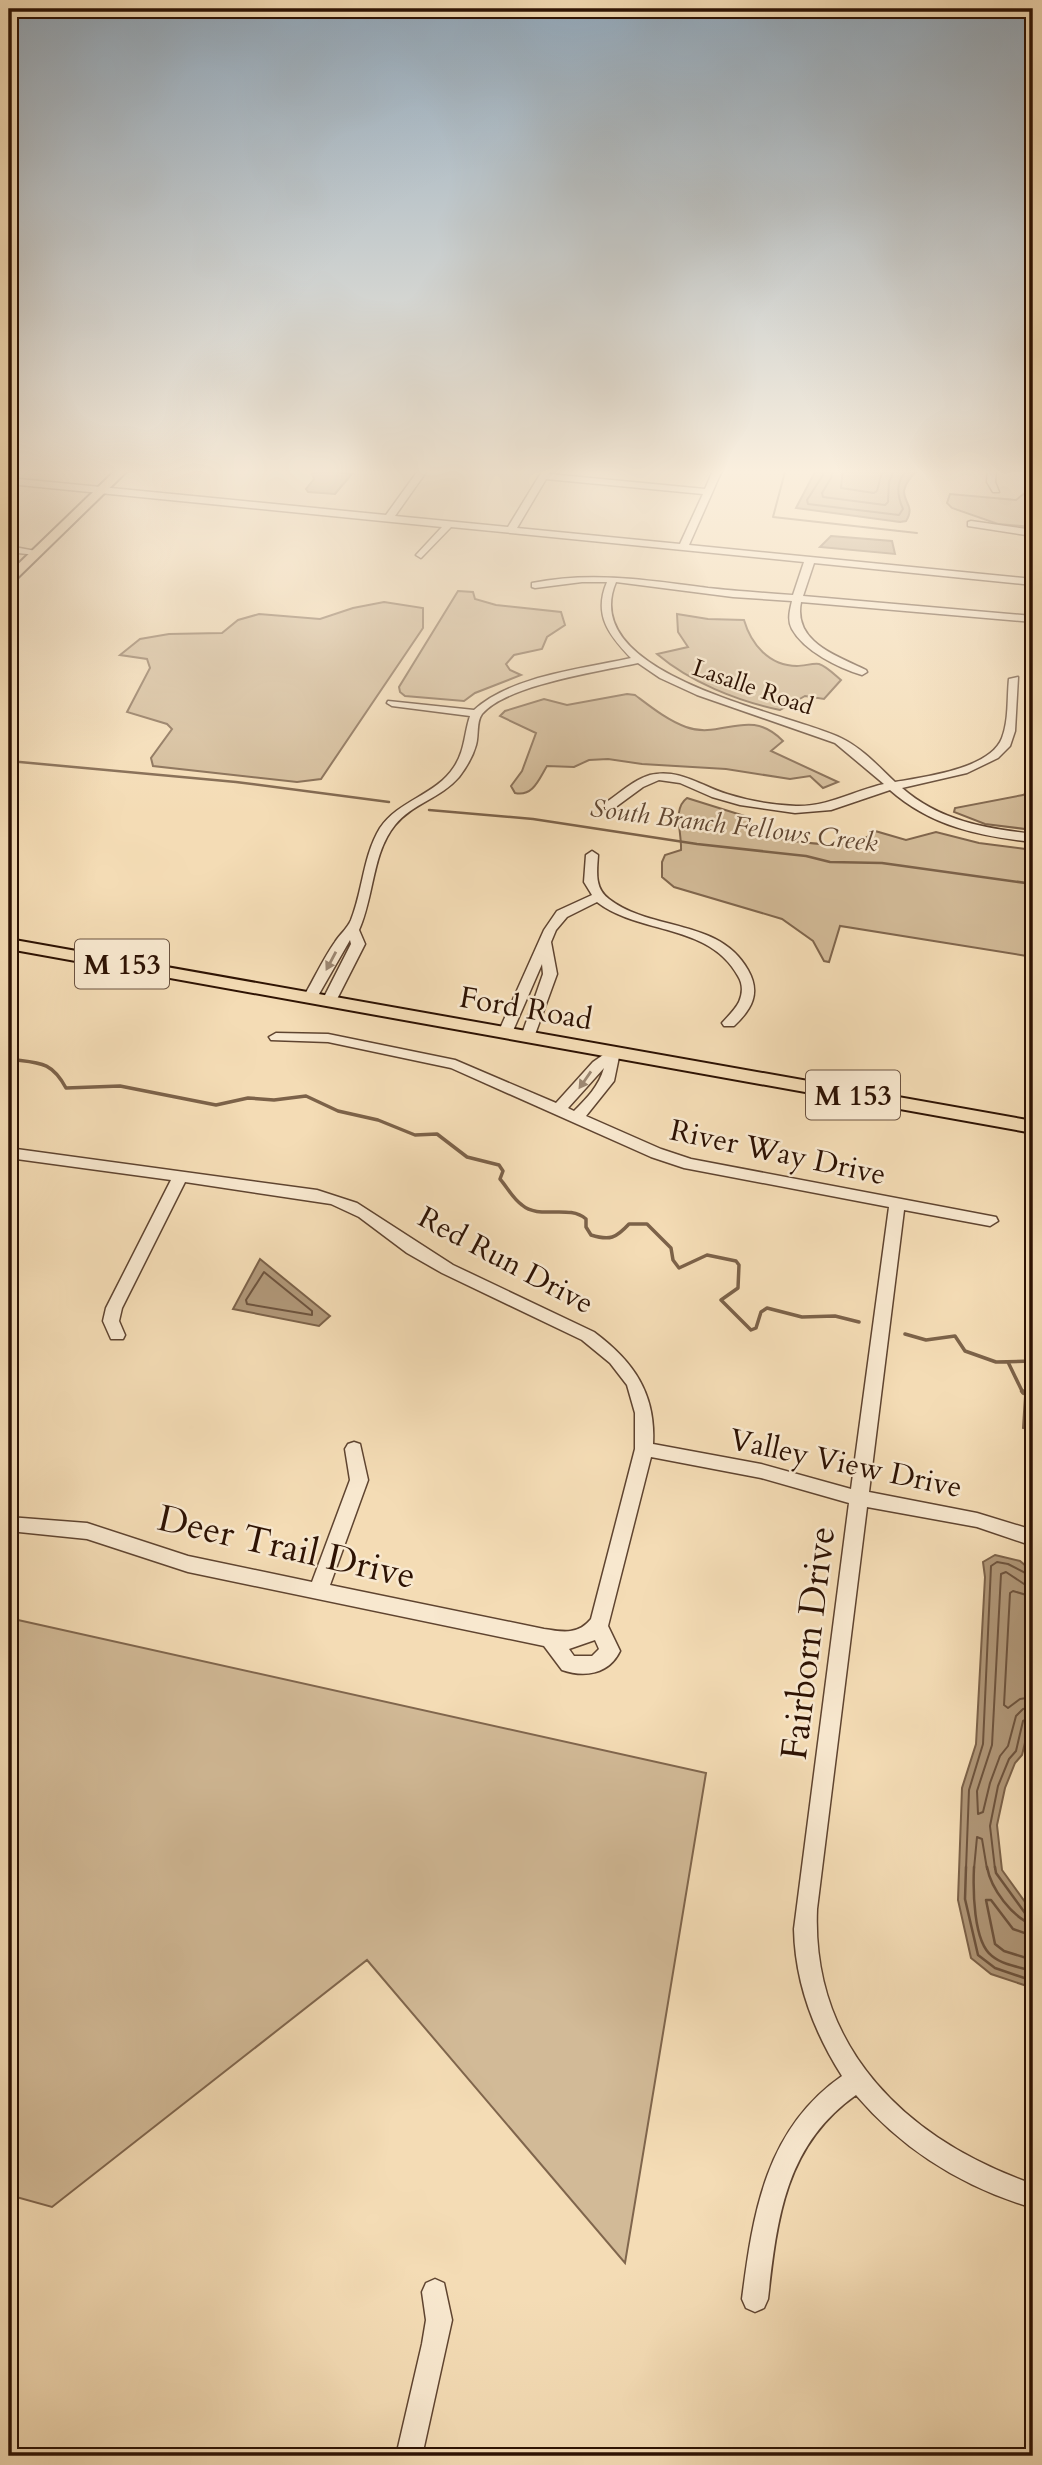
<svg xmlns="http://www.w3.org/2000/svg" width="1042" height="2465" viewBox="0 0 1042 2465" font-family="Cardo,serif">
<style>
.green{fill:#d2ba97;stroke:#80664d;stroke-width:2}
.water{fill:#b09778;stroke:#7c6249;stroke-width:2}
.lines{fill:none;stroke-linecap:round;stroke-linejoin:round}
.shore-far1{stroke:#6e543e;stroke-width:2}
.shore{stroke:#6e543e;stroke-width:2.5}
.stream-far3{stroke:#7c6249;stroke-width:2}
.stream-far2{stroke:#7c6249;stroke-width:2.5}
.stream-far1{stroke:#7c6249;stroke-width:3.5}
.stream{stroke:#7c6249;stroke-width:4.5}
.minor-casing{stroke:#5f4430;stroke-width:3}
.major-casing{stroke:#2d1203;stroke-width:4}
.minor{fill:#f8e8cf;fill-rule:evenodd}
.major{fill:#f4dcb5;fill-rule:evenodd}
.oneway{fill:#9d8873}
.labels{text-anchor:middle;stroke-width:5;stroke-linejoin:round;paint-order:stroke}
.far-street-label{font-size:24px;fill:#2d1203;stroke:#f8e8cf}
.far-water-label{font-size:26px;font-style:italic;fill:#614732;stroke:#f8e8cf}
.shield{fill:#f8e8cf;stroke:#6a5240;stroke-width:2}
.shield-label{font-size:28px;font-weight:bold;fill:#2d1203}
.street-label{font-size:30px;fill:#2d1203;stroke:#f8e8cf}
.near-street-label{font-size:37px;fill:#2d1203;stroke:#f8e8cf}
</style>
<rect width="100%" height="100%" fill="#f4dcb5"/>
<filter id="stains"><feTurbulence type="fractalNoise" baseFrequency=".00286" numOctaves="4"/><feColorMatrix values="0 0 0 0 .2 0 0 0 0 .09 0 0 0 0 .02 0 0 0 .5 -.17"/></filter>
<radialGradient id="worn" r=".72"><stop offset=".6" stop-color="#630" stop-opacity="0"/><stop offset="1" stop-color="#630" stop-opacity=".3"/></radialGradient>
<path class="green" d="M1030 489H1033V527L998 524 952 508 947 503 950 494 1016 500Z
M458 591 473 592 475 599 496 605 561 612 565 625 547 637 542 649 514 655 506 664 510 670 521 675 475 693 464 701 405 696 400 692 399 687Z
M384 602 423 608V628L321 779 297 782 153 766 151 758 172 729 167 724 127 712 150 668 147 659 120 655 140 639 169 634 222 633 238 620 259 614 320 619 353 608Z
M677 614 708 619 744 620C751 644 769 666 797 666 804 666 813 663 819 664 826 666 835 675 841 680L824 699 805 696 780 710C737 701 690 682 657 654L688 647 678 632Z
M627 694 635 695C651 707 667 720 686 727 722 740 749 706 783 741L771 751 838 782 823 788 810 776 790 779 726 769 642 764 608 759 589 760 574 767 547 766C539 779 533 797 515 793L511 786 522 771 536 733 500 716 505 711 544 699 567 705Z
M1033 789V830L985 824 954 812 955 808 1023 795Z
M687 798 751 818V829L755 835C787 839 851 856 875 831L906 840 936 832 979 843 1033 850V957L840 926 829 962 824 961 813 941 782 919 674 887 662 877V862L665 855 681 850C682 832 672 809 687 798Z
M1033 1269V1430L1023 1428Z
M9 1618 706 1773 625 2263 367 1960 52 2207 9 2195Z"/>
<path class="water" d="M817 468H919C886 501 920 499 906 521L900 522 796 508Z
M324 470 350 474H352L335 494 308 492 306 489 314 479 312 474Z
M831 536 892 541 895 554 820 547Z
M260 1259 330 1316 319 1326 233 1309Z
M995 1555 1020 1561 1033 1572V1710L1022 1755 1015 1763 1005 1788 997 1825 1002 1870 1033 1913V1988L991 1974 971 1958 958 1900 962 1788 976 1744 985 1577 983 1562Z"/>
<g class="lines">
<path class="shore-far1" d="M824 468 823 475 807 500 808 504 899 515 903 509C896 493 896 480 909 468
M833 468 831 478 822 493 823 497 885 505 888 502 889 482 895 468
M843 468 841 488 874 493 877 491 883 468
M264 1272 312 1311V1315L247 1304 246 1300Z
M1033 1586 1024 1584 1006 1572 1001 1574 992 1745 977 1791 978 1814 983 1812 990 1783 1000 1756 1008 1746 1016 1716 1023 1709 1033 1707
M1033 1597 1013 1591 1010 1593 1004 1705 1008 1708 1020 1699 1033 1697
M966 1869 969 1790 983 1744 991 1566 997 1562 1008 1564 1033 1577
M974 1869 977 1837 982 1839 987 1869
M995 1869 990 1826 998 1786 1009 1759 1016 1751 1023 1721 1033 1716"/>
<path class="shore" d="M966 1867 965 1899 978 1955 995 1968 1033 1981
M974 1867C973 1889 973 1942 992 1956 1003 1965 1019 1967 1033 1971
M987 1867C991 1889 1012 1917 1033 1925
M995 1867 996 1873 1025 1913 1033 1917
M1033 1936 1013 1929 991 1900H986L995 1944 1004 1951 1033 1960"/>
<path class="stream-far3" d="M786 468 773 517 917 533"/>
<path class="stream-far2" d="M9 761 236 782 389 802
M429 810 533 819 697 844 806 856 830 862 882 863 1033 884"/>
<path class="stream-far1" d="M9 1059C38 1063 51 1060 66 1088L120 1086 216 1105 248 1098 274 1100 306 1096 338 1111 378 1120 415 1135 437 1134 467 1157 499 1165 503 1171 500 1179C507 1187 513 1199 522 1205 539 1220 569 1204 586 1219V1227L591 1235C610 1241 616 1238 629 1224H647L671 1248 673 1260 679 1268 707 1255 736 1261 739 1265 738 1288 721 1300 751 1330 756 1328 761 1312 767 1308 802 1317 835 1316 859 1322
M905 1334 926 1340 955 1336 965 1351 996 1362 1033 1361
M1008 1362 1023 1393"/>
<path class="stream" d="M1022 1391 1033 1400"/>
<defs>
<path id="minor" d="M420 468H429L395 516 508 527 544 468H552L549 474 705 489 714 468H723L689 545 1033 579V585L814 563 803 596 1033 616V622L801 602C793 642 836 655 866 670L867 672 862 675C839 668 804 651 792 629 787 620 790 610 792 601L733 597 616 582C576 676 786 712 841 738 862 748 879 767 895 782 924 777 990 769 1002 738 1009 720 1007 698 1009 679L1018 677 1015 731 1010 746 998 758 967 773 902 788C940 821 984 828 1033 834V842C980 836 932 827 890 790L831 810 795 813 740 805 712 797 680 783 659 780 643 787 613 809H605V803C619 794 633 780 650 775 679 768 701 786 727 794 749 801 773 805 796 806 828 807 853 791 884 784L835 743 697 695 660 678 638 663C601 671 506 685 482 714 476 722 479 735 476 745 473 756 466 768 459 777 441 798 412 804 395 825 372 853 374 897 359 930L365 944 336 1001 329 1005 322 1001 351 944 350 940 315 1001H305L303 998C314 979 323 959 335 942 340 934 347 929 351 920 363 890 363 856 380 828 399 800 436 795 454 767 465 751 464 734 470 716L392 706 387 703 388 701 474 710C511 676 582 669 631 658 609 635 593 615 607 582H582L535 588 532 587V583C591 571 648 580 708 588 736 591 765 593 793 595L804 562 451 527 421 558 416 555 442 527 9 484V478L386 515ZM546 479 703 494 680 544 517 528Z
M988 468H996L995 482 999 492H993L987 482Z
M1023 468H1033V472L1024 470Z
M971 521 1033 530V536L968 526V522Z
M9 546 41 552 36 555 9 552Z
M592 851 598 855C597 871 594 888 609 899 652 932 719 918 748 970 761 993 752 1009 734 1026H724L722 1023C728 1016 735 1010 739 1002 743 993 743 984 738 976 709 923 640 935 597 902L567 917 556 930 551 942 557 974 533 1040 528 1041 521 1037 543 974 542 964 512 1033 510 1036H500L498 1033 544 930 557 911 592 895 584 882 586 855Z
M276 1033 328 1034 455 1060 556 1103 593 1062 613 1048 620 1052 614 1081 586 1116 661 1149 691 1159 996 1217 998 1221 990 1226 904 1210 869 1492 977 1513 1033 1530V1546L977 1527 867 1507 817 1909C811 2050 909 2141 1033 2184V2208C963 2187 904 2151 856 2095 785 2145 777 2219 768 2299L764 2308 755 2312 746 2308 742 2299C753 2212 766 2129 842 2076 814 2032 795 1982 794 1929L849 1503 761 1478 651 1457 608 1626 620 1651C609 1674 585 1678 562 1670L544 1646 188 1572 87 1539 9 1531V1517L87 1523 188 1556 312 1582 350 1480 345 1449 348 1444 354 1442 360 1444 368 1480 330 1585 544 1629C563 1632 578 1635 591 1619L635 1449V1413L627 1385 610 1363 582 1340 442 1273 407 1253 359 1217 331 1204 185 1182 122 1308 119 1321 125 1335 123 1339H111L103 1321 106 1308 171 1180 9 1158V1148L317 1190 357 1203 453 1265 594 1332C633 1361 656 1393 653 1444L761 1464 851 1489 889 1207 684 1168 651 1157 451 1068 328 1042 271 1040 269 1037ZM604 1068C599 1086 587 1098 574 1111L568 1108ZM595 1640 599 1649 592 1656H574L569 1649Z
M435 2279 444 2283 452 2320 422 2456H396L422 2344 426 2320 422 2292 426 2283Z"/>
<path id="major" d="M118 468H130L13 582 9 583V573Z
M9 939 1033 1121V1133L9 949Z"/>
</defs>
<use href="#minor" class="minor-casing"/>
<use href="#major" class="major-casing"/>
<use href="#minor" class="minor"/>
<use href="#major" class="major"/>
</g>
<defs><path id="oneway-solid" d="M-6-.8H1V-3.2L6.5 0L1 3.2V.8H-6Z" transform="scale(1.75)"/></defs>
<g class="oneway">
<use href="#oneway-solid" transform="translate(331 961) rotate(118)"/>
<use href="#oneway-solid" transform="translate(585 1080) rotate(125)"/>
</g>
<linearGradient id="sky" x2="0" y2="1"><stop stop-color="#91a8bb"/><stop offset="0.58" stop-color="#faefde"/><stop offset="1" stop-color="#faefde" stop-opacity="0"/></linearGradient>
<rect width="1042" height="813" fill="url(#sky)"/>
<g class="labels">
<g class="far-street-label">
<text transform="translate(753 687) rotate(19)" y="8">Lasalle Road</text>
</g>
<g class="far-water-label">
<text transform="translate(734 825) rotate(7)" y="9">South Branch Fellows Creek</text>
</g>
<g class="shield">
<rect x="75" y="939.5" width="94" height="49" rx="5"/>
<rect x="806" y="1070.5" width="94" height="49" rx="5"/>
</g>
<g class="shield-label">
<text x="122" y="974">M 153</text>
<text x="853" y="1105">M 153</text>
</g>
<g class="street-label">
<text transform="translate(526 1008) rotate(10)" y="10">Ford Road</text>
<text transform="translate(778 1152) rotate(12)" y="10">River Way Drive</text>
<text transform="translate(506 1260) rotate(28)" y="10">Red Run Drive</text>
<text transform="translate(846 1463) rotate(12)" y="10">Valley View Drive</text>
</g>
<g class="near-street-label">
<text transform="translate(287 1546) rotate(13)" y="13">Deer Trail Drive</text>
<text transform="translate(807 1643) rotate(-83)" y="13">Fairborn Drive</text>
</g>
</g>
<rect width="1042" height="2465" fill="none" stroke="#f4dcb5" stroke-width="35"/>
<rect x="10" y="10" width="1021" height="2444" fill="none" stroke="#2d1203" stroke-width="3.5"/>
<rect x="18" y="18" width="1007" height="2430" fill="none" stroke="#2d1203" stroke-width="2"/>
<rect width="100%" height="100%" filter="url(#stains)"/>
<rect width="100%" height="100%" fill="url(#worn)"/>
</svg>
